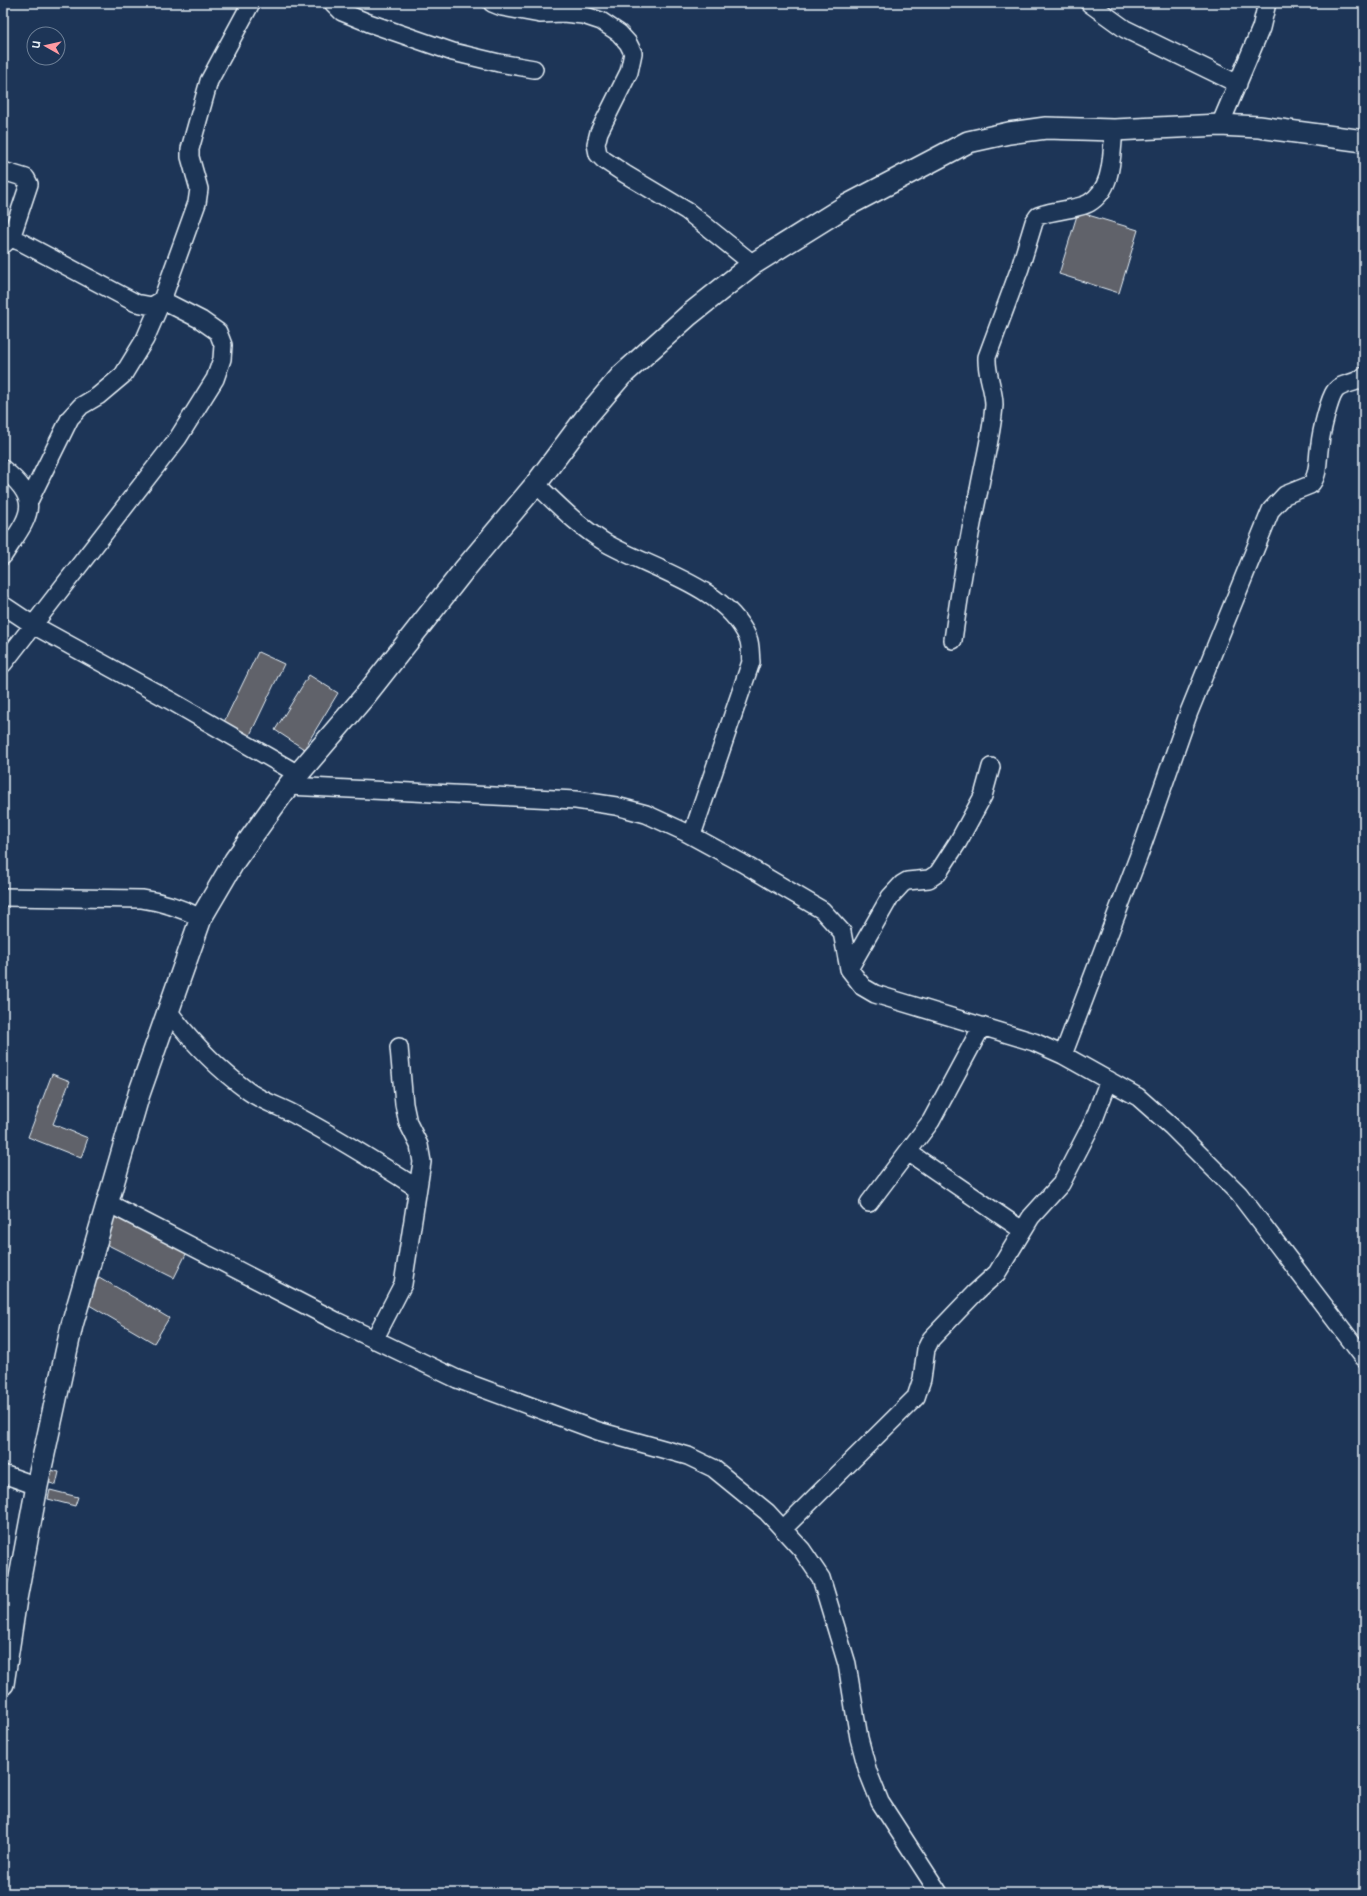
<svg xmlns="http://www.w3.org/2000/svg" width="1367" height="1896" viewBox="0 0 1367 1896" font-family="Mali,sans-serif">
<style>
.building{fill:#60626a;stroke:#e8f1f8}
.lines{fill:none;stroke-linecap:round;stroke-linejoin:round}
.minor-casing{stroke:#e8f1f8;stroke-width:20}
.tertiary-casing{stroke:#e8f1f8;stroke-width:24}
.minor{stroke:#1d3557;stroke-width:17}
.tertiary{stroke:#1d3557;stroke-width:21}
</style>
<rect width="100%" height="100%" fill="#1d3557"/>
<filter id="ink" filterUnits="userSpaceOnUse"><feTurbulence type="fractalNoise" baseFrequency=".025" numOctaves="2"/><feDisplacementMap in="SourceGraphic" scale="8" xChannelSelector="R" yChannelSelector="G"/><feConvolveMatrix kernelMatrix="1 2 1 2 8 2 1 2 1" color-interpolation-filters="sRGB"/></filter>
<g filter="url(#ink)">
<path class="building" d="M1078 212 1138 230 1119 293 1059 274Z
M258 652 284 664 249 737 223 724Z
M309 675 338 693 304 749 275 730Z
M52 1074 70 1081 53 1124 88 1138 81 1158 28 1137Z
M114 1216 187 1252 174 1278 102 1242Z
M99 1277 169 1318 154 1343 84 1302Z
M47 1469 59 1472 56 1485 44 1481Z
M50 1490 78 1497 75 1506 48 1499Z"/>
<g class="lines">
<defs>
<path id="minor" d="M333 3 342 12 369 23 453 52 499 63 534 69
M492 3 502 7 540 14 563 13 583 15 601 21 619 33 628 43 633 53 629 72 599 132 596 144 598 154 604 160 625 174 687 211 753 264
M1089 3 1125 29 1238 84
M1220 125 1261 28 1267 3
M3 171 26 178 29 184 11 238
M3 245 11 238 21 242 136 303 152 306 162 300 197 203 199 189 190 157V149L209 81 251 3
M3 469C46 503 27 518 3 556
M536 484C558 505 579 527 606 543 651 569 725 586 748 638 751 645 750 655 751 662L692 835
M3 605 33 625 173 702 298 774
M953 640C960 590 968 540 979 490 984 462 992 434 994 405 994 389 986 374 987 357L1020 268 1034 222 1038 216 1044 214C1054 211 1081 208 1089 203 1114 188 1111 155 1114 130
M3 664 178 438 215 379 222 359 223 345 218 332 201 320 162 300 145 339 123 375 98 396 81 406 70 418 29 501
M288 786 576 800 616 806 646 814 685 832 742 863 822 910 842 932 849 969 863 987 875 994 1034 1042 1063 1055 1138 1097 1172 1127 1239 1194 1364 1358
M3 897 142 899C164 902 181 908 201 918
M849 969 890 897 902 884 907 881 929 879 938 873 958 842 983 796 991 767
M169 1012C192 1042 218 1069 248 1091 263 1102 282 1107 297 1116 338 1138 378 1163 417 1188
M1063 1055 1139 855 1189 712 1271 510 1285 495 1310 485C1320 476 1317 457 1320 444 1321 433 1329 399 1335 391 1342 382 1356 385 1364 376
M908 1152 1022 1230
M108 1203 336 1321 457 1379 598 1431 688 1456 713 1468 767 1512 802 1550 821 1578 847 1664 859 1738 868 1772 880 1802 939 1893
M869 1203 931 1121 982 1026
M374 1340 403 1284 422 1162 419 1145 408 1123 404 1104 399 1047
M3 1474 37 1486
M783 1529 916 1397 922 1379 926 1349 931 1339 975 1293 997 1273 1031 1217 1061 1184 1093 1122 1109 1080"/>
<path id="tertiary" d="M3 1684 16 1599 37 1486 72 1325 139 1094 201 918 235 860 288 786 365 696 464 570 536 484 587 416 621 376 689 315 753 264 846 206 968 142 1009 133 1046 128 1114 130 1220 125 1259 127 1364 141"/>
</defs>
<use href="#minor" class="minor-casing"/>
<use href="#tertiary" class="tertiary-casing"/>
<use href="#minor" class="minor"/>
<use href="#tertiary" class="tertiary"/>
</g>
</g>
<rect width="1367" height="1896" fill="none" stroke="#1d3557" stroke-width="16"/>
<rect x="8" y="8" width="1351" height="1880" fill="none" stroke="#e8f1f8" stroke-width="1.5" filter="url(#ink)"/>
<g transform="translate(46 46) rotate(278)"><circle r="19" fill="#1d3557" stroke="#6e8097"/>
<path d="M0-3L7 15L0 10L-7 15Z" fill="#ff9aa2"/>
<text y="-6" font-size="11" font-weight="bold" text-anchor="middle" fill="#e8f1f8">U</text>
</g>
</svg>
